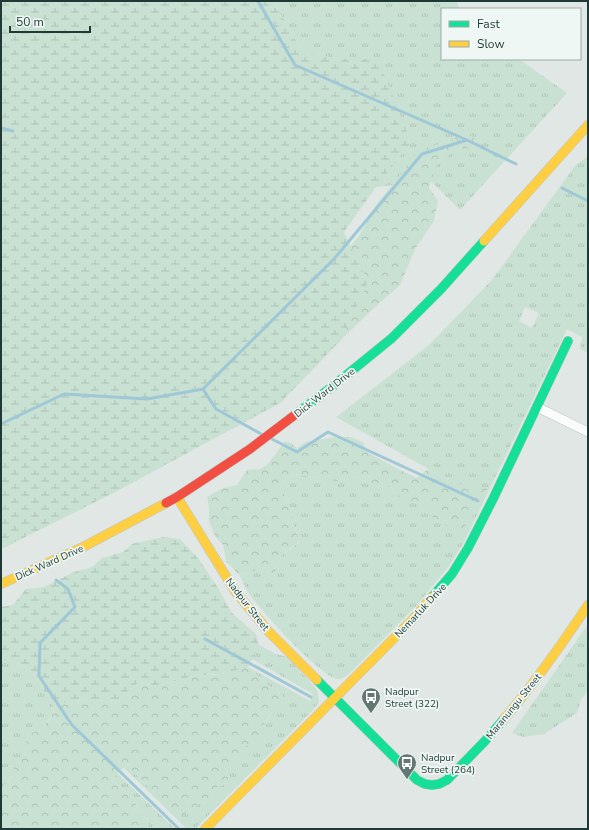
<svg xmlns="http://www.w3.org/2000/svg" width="589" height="830" viewBox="0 0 589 830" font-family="'Nunito Sans',sans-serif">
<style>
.grass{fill:url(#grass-tufts);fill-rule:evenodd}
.forest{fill:url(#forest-crowns)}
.wetland{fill:url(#wetland-marsh)}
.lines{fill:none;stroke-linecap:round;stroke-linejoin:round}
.stream{stroke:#9fc8d7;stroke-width:3}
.street-casing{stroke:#bec4c2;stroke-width:10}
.fast-casing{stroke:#bdc5c3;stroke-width:10}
.slow-casing{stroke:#bdc5c3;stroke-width:10}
.jam-casing{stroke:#bdc5c3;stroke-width:10}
.street{stroke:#fafbfb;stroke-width:9}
.fast{stroke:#16e098;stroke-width:9}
.slow{stroke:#ffcf43;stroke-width:9}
.jam{stroke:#f24e42;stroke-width:9}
.labels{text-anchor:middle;stroke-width:3.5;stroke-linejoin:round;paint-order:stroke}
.street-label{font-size:10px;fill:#1f3a36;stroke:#eef7f3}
.poi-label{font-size:10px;fill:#1f3a36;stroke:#eef7f3;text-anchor:start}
</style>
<defs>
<pattern id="grass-tufts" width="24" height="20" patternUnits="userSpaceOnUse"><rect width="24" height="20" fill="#c9e1d3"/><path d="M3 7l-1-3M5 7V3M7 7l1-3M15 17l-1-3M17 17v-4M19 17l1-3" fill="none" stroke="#acc2b6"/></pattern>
<pattern id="forest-crowns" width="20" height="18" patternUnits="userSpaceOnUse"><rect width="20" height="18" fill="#c9e1d3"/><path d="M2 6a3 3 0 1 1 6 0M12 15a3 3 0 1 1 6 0" fill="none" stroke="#acc2b6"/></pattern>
<pattern id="wetland-marsh" width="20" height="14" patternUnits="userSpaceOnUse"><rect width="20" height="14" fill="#c9e1d3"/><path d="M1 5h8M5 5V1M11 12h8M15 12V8" fill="none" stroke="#acc2b6"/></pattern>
</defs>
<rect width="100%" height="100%" fill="#e1e7e5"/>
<path class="grass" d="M273 1H457L459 9H442V59H519L567 93 460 210 431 181 376 187 378 59H343L303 53Z
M588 156V353L580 349 582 337 567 329 463 544 449 566 416 606 349 674C346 676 342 679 338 679 322 678 264 614 253 599 247 592 244 583 239 575L257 570 274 574 282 555 300 542 292 521 293 511 280 491 283 482 294 474 336 481 355 477 377 487 390 486 401 498 417 504H430L470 482 457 485 336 417 429 345 491 281 575 166ZM525 307 539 313 532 328 519 321Z
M588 624V690L581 700 577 713 544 734 523 737 512 733Z
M259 645 276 654 288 657 313 685 318 692 319 702 313 710 195 829H187L124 768 126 766 136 774 145 784 153 790 180 816 194 808 198 804 205 802 217 787 228 783V772L243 746 255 744 262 726 269 718 276 705 283 696 276 689 263 683 258 676 248 667 310 701 313 694 252 659Z
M1 659 14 662 31 671 53 704 52 715 41 729 27 735 25 754 15 774 1 788Z
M117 773 175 829H148L149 820 138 813 135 801 113 780Z"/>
<path class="forest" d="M466 133 474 138 472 149 457 148 436 166 429 188 438 201 434 221 415 249 400 285 374 308 341 340 280 403 200 446 117 491 1 549 327 274 359 236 376 205 408 165 428 147 447 142Z
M334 437H350L363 442 367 452 398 469 417 478 428 469 457 485 470 482 487 489 477 511 460 533 432 517 430 504H417L402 499 390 486 377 487 355 477 336 481 294 474 283 482 280 491 293 511 292 523 300 541 282 555 274 574 257 570 239 575 226 561 223 545 215 536 209 521V508L207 497 221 489 237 485 247 470 260 469 268 464 285 441 291 443 297 448 306 442Z
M248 667 258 676 263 683 276 689 283 696C276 706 270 717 262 726L265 736 255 744 243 747 228 772V783L217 787 216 796 205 802 198 804 194 808 181 816 176 814 153 790 145 784 136 774 126 766 117 773 113 780 135 801 138 813 149 820 148 829H1V788L15 774 13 762 25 754 27 735 41 729 52 716 53 704 89 699 115 702 138 683 158 686 193 676 221 674Z"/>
<path class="wetland" d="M1 1H273L303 53 343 59H378L411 142 376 187 344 232 368 282 341 340 280 403 200 446 117 491 1 549Z
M163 537 180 539 198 558 218 588 232 613 256 634 259 645 248 667 221 674 193 676 158 686 138 683 115 702 89 699 53 704 31 671 14 662 1 659V607L13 605 26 589 44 587 74 572 92 567 102 558 123 552 132 544Z"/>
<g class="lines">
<path class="stream" d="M258 1 295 65 467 140
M1 128 13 131
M562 188 588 201
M203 389 216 409 263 435
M1 424 64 394 147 399 203 389 334 259 422 154 467 140 516 164
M270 438 297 452 328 432 478 501
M56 580 68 589 75 607 40 643 39 676 72 725 179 829
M205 639 311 697"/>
<defs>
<path id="street" d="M537 407 588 432"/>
<path id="fast" d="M296 414 333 386 392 338 441 289 484 241
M432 597 452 574 468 548 493 499 568 341
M317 680 417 780 425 784 432 785 439 784 447 780 485 741 504 719"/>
<path id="slow" d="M484 241 588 125
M177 497 235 591 269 632 317 680
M1 584 83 547 166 503
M504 719C535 683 562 644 588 605
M205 829 413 619 432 597"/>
<path id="jam" d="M166 503 177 497 250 449 296 414"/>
</defs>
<use href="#street" class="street-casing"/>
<use href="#fast" class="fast-casing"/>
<use href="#slow" class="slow-casing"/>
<use href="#jam" class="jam-casing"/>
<use href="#street" class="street"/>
<use href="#fast" class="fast"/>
<use href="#slow" class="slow"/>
<use href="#jam" class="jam"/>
</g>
<defs>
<symbol id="bus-pin" viewBox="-11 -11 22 30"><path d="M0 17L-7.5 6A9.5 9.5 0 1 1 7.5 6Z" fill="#637773" stroke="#eef7f3"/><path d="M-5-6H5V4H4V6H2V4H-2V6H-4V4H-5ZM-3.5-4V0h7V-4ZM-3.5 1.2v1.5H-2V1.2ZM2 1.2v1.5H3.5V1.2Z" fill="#fff"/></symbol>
</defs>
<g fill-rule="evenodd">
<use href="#bus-pin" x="360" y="686" width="22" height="30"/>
<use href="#bus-pin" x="396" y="752" width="22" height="30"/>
</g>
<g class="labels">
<g class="street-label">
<text transform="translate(324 392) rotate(-38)" y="4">Dick Ward Drive</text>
<text transform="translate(49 562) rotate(-24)" y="4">Dick Ward Drive</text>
<text transform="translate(248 604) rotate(52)" y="4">Nadpur Street</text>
<text transform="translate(420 610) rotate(-47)" y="4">Nemarluk Drive</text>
<text transform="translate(513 706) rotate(-51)" y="4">Maranungu Street</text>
</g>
<g class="poi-label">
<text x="385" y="695">Nadpur<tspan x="385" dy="12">Street (322)</tspan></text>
<text x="421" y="761">Nadpur<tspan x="421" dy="12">Street (264)</tspan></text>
</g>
</g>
<rect width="589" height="830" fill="none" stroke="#1f3a36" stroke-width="4"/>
<rect x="441" y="8" width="140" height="52" fill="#eef7f3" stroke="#9baba7"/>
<rect x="449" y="21" width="20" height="6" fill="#16e098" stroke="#9baba7"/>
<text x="477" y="28" font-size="12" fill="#1f3a36">Fast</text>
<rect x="449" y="41" width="20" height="6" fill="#ffcf43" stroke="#9baba7"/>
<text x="477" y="48" font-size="12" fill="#1f3a36">Slow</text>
<path d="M10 26v6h80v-6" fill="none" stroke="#1f3a36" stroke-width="2"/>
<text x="16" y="26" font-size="12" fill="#1f3a36" stroke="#eef7f3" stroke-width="3" paint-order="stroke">50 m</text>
</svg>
